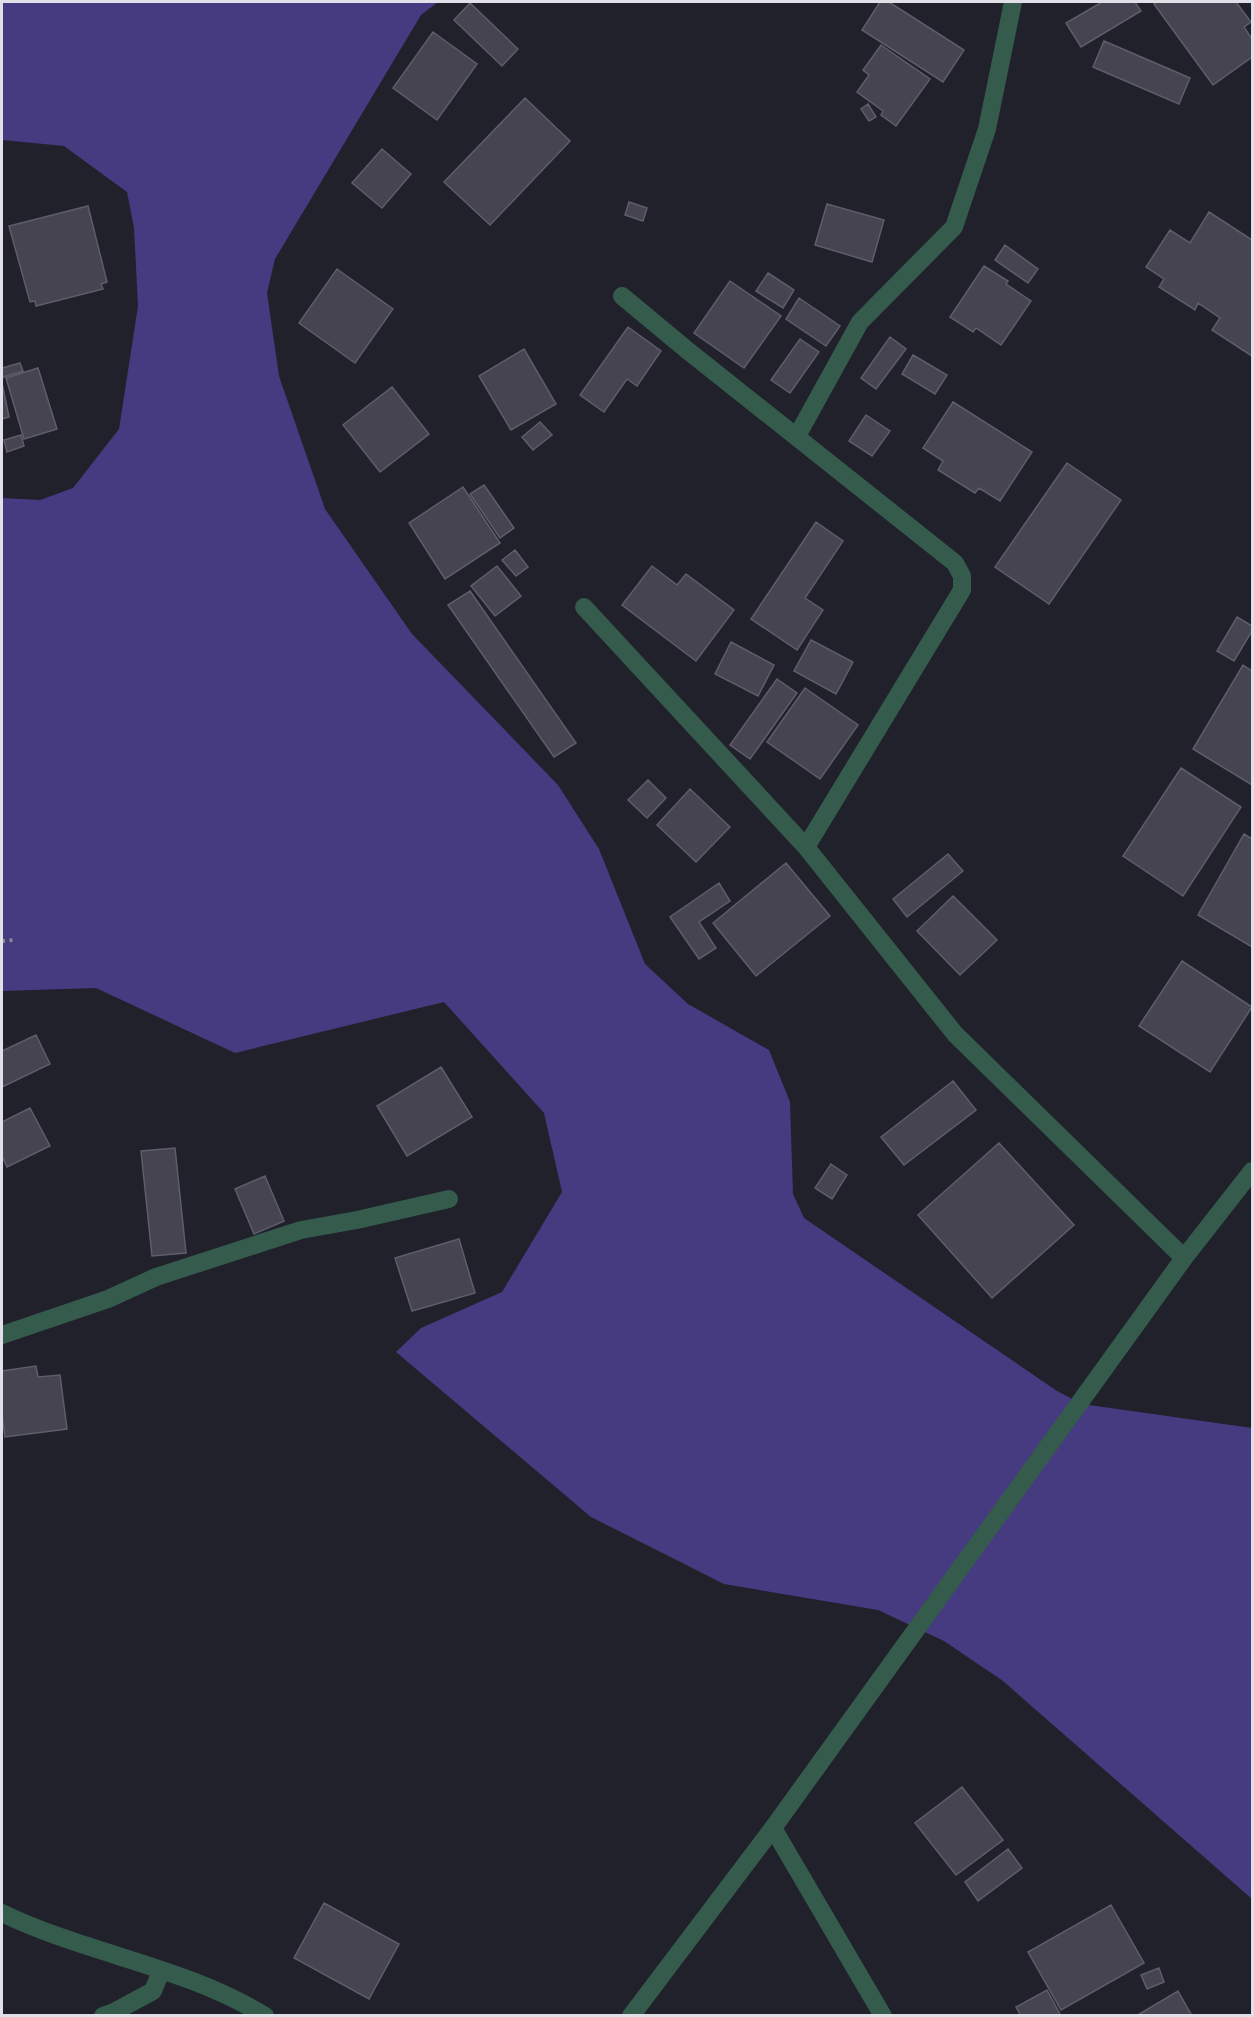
<svg xmlns="http://www.w3.org/2000/svg" width="1254" height="2017" viewBox="0 0 1254 2017" font-family="'Space Grotesk',sans-serif">
<style>
.forest{fill:#463a80}
.building{fill:#454450;stroke:#5e5d6a;stroke-width:1.5}
.lines{fill:none;stroke-linecap:round;stroke-linejoin:round}
.path{stroke:#8a8992;stroke-width:4;stroke-dasharray:3 4.5;stroke-linecap:butt}
.minor{stroke:#345b4b;stroke-width:18}
</style>
<rect width="100%" height="100%" fill="#21212b"/>
<path class="forest" d="M2 2H438L421 15 275 259 267 293 279 376 325 509 412 634 558 785 599 849 645 964 688 1004 769 1050 790 1102 793 1194 804 1218 1057 1391 1082 1404 1252 1428V1899L1003 1681 944 1641 878 1610 724 1584 591 1517 396 1352 421 1328 502 1292 562 1192 544 1113 444 1002 235 1053 96 988 2 991V498L40 500 73 488 119 429 138 306 134 228 127 192 64 146 2 140Z"/>
<path class="building" d="M880 2H889L964 50 943 82 862 30Z
M1102 2H1135L1141 11 1081 47 1066 23Z
M1158 2H1236L1251 22 1244 27 1252 39V57L1213 85 1154 4Z
M470 3 518 49 502 66 454 20Z
M433 32 477 64 437 120 393 88Z
M1104 41 1190 78 1179 104 1093 67Z
M881 45 930 79 896 126 881 115 883 111 857 92 869 75 863 70Z
M525 98 570 141 490 225 444 182Z
M868 104 876 117 869 121 861 109Z
M382 149 411 174 382 208 352 183Z
M629 202 647 208 643 221 625 215Z
M827 204 884 220 872 262 815 245Z
M88 206 107 282 101 284 103 289 36 306 35 301 30 302 9 226Z
M1209 212 1252 240V356L1212 330 1220 318 1198 303 1195 310 1159 287 1164 279 1146 267 1170 230 1190 243Z
M1005 245 1038 269 1028 283 995 260Z
M984 266 1008 281 1006 284 1031 301 1001 345 976 328 973 332 950 317Z
M337 269 393 309 355 363 299 323Z
M768 273 794 290 783 308 756 291Z
M730 281 781 316 744 368 694 333Z
M799 298 840 326 826 346 786 319Z
M628 327 661 351 637 386 627 379 604 412 580 395Z
M890 337 906 349 876 389 861 378Z
M800 339 819 352 790 393 771 380Z
M524 349 556 404 511 430 479 376Z
M913 355 947 375 935 394 902 374Z
M20 363 23 371 3 377 2 380V368Z
M38 368 57 429 24 439 6 378Z
M2 383 9 417 2 419Z
M392 387 429 434 380 472 343 425Z
M953 402 1032 452 1000 501 979 488 975 493 938 470 943 461 923 448Z
M866 415 890 431 872 456 849 441Z
M540 422 552 435 533 450 522 437Z
M21 435 24 446 7 452 4 440Z
M1067 463 1121 500 1049 604 995 567Z
M484 485 514 528 500 538 470 494Z
M463 487 500 543 445 579 409 523Z
M816 522 843 541 805 598 823 610 797 650 751 619Z
M515 550 528 567 516 576 502 560Z
M497 566 521 596 495 616 471 586Z
M652 566 677 585 686 574 734 610 696 661 622 605Z
M470 591 576 743 554 757 448 605Z
M1237 617 1252 626V631L1234 661 1217 651Z
M811 640 853 662 836 694 794 671Z
M731 642 774 665 758 696 715 674Z
M1243 665 1252 671V785L1193 749Z
M777 679 797 693 750 759 730 745Z
M805 688 858 725 820 779 767 742Z
M1181 768 1241 807 1183 896 1123 856Z
M648 780 666 798 647 818 628 800Z
M690 789 730 827 696 862 657 825Z
M1244 834 1252 839V947L1198 915Z
M948 854 963 871 907 917 893 899Z
M786 863 830 916 756 976 713 923Z
M719 883 730 901 699 922 716 948 699 959 670 917Z
M953 896 997 940 960 975 917 931Z
M1182 961 1252 1007 1210 1072 1139 1026Z
M36 1035 50 1064 2 1087V1051Z
M441 1067 472 1117 407 1156 377 1106Z
M953 1081 976 1110 904 1165 881 1137Z
M30 1108 50 1146 7 1167 2 1156V1122Z
M999 1143 1074 1225 992 1298 918 1215Z
M175 1148 186 1253 152 1256 141 1151Z
M831 1164 847 1175 832 1199 815 1188Z
M265 1176 284 1221 254 1234 235 1189Z
M459 1239 475 1293 412 1311 395 1258Z
M36 1366 38 1377 60 1375 67 1429 5 1437 2 1414V1371Z
M962 1787 1003 1840 956 1875 915 1823Z
M1008 1849 1022 1868 978 1901 965 1882Z
M324 1903 399 1944 369 1999 294 1958Z
M1111 1905 1144 1963 1061 2010 1028 1952Z
M1159 1968 1164 1982 1147 1989 1141 1975Z
M1047 1990 1061 2016H1021L1016 2007Z
M1178 1991 1192 2016H1136Z"/>
<g class="lines">
<path class="path" d="M2 941 14 940"/>
<path class="minor" d="M622 296 687 350 955 563 962 576V590L806 847
M797 436 860 322 954 227 987 129 1013 2
M584 607 806 847 955 1034 1184 1258
M2 1335 108 1299 156 1277 301 1230 357 1220 449 1199
M773 1828 883 2016
M2 1913C86 1954 184 1966 265 2016
M103 2016 114 2012 153 1991 161 1971
M631 2016 773 1828 1184 1258 1252 1171"/>
</g>
<rect width="1254" height="2017" fill="none" stroke="#e1e0e8" stroke-width="6"/>
</svg>
